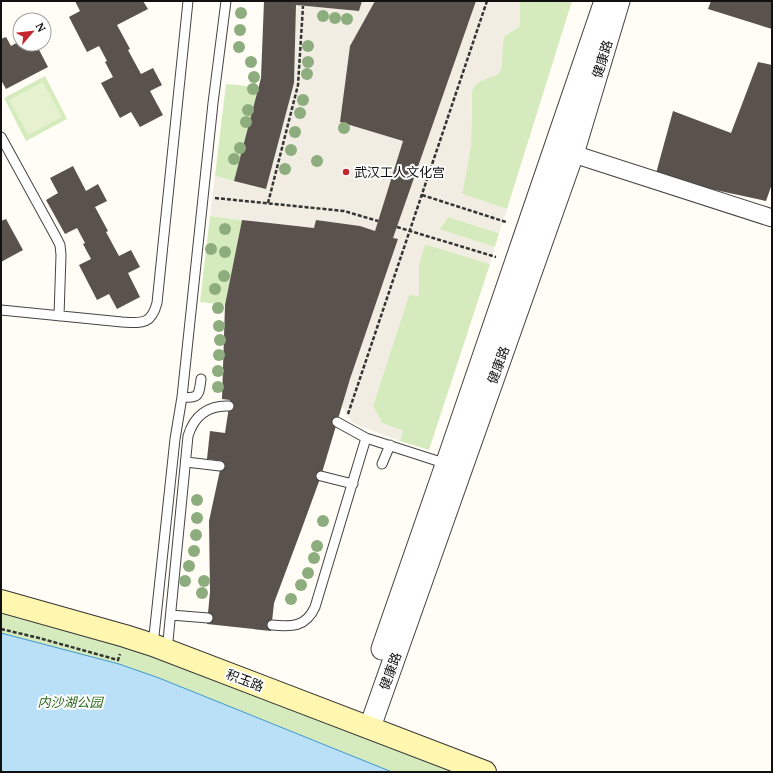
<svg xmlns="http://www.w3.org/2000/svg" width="773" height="773" viewBox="0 0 773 773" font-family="'PT Serif','Noto Sans SC',serif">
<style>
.green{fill:#d5ebbd}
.pitch{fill:#e6f2cf}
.plaza{fill:#f1ede2}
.water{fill:#b9e0f7;stroke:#3f96cf}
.building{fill:#5a524d}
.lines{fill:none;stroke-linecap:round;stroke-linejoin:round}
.service-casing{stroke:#444;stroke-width:11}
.minor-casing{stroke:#444;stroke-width:19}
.tertiary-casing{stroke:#444;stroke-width:23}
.secondary-casing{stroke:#333;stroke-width:24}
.path{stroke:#333;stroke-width:2.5;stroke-dasharray:4 2;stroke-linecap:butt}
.service{stroke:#fff;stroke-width:9}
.minor{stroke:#fff;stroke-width:17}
.tertiary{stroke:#fff;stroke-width:21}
.secondary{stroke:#fff6b0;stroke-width:22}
.tree{fill:#8dad7f}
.poi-dot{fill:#c4262e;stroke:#fff;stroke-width:1.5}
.labels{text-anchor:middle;stroke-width:4;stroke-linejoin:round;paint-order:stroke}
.street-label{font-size:13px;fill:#111;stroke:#fff}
.poi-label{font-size:13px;fill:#111;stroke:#fff;text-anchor:start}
.park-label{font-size:13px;font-style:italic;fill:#2f6b1f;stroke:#fff}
</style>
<rect width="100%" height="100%" fill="#fffdf5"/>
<path class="green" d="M520 1H572L507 209 462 194 471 145 472 91C476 79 488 79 498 74L504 36 519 27 520 21Z
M45 76 67 119 26 141 4 98Z
M226 84 259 87 234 181 215 176Z
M210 216 242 220 225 305 200 302Z
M448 217 499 233 495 247 439 230Z
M425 244 490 264 429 450 400 441 403 431 382 423 373 406 409 294 419 295V264Z
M1 612 148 653 453 772H1Z"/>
<path class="pitch" d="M43 82 62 117 28 135 9 100Z"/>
<path class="plaza" d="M362 1H375L350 46 340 122 403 141 375 231 360 226 316 220 314 228 210 216 215 176 266 189 294 83 296 5 359 11Z
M476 1H520V24L519 27 505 35 503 39 502 65 500 72 494 76 482 80 477 83 474 86 472 91 471 145 462 194 507 209 499 233 448 217 439 229 495 247 490 264 425 244 419 264V296L409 295 373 406 382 423 403 431 400 441 358 425 352 422 342 406 350 379 398 240 393 238Z"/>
<path class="water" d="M1 633 119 664 159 678 392 772H1Z"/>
<path class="building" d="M75 1H143L148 9 117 25 130 49 128 50 141 74 153 68 162 85 150 91 163 115 140 127 131 112 120 118 101 83 113 77 105 62 107 61 99 46 87 52 69 17 80 11Z
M264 1H362L359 11 296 5 294 83 266 189 234 181 261 78Z
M375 1H476L393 238 398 239 350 379 321 476 302 528 274 603 271 631 207 624 210 592 209 521 222 461 207 459 210 431 225 433 230 400 222 399 225 305 242 220 314 228 316 220 360 226 375 231 403 141 340 122 350 46Z
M711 1H772V29L708 9Z
M6 37 11 46 20 41V44H36L48 67 6 89 1 80V39Z
M758 62 772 65V184L766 201 655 177 673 111 731 133Z
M73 166 86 191 98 184 107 201 95 207 108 231 106 232 119 256 131 250 140 267 128 273 140 297 117 309 109 294 97 300 79 265 91 259 83 244 85 243 77 228 65 234 46 200 58 193 50 178Z
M6 219 23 250 1 262V221Z"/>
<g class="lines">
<defs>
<path id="service" d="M1 137 56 237 60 245 61 255 59 316
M1 310 122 322C142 323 151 325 157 303L188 1
M182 397C199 399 199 395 201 379
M337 422 366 438 447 464
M186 462 220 466
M382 464 390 445
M321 476 353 484
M171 615 208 618
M272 625C292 627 306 627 315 607L366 438
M153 645 175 439 182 397 213 103 226 1
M167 651 188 436C194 416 208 405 229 406"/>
<path id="minor" d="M561 150 772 218"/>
<path id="tertiary" d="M382 649 447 462 605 1
M370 727 573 154 619 1"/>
<path id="secondary" d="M1 601 125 636 153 645 485 772"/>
</defs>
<use href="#service" class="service-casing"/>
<use href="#minor" class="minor-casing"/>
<use href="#tertiary" class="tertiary-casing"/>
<use href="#secondary" class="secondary-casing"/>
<path class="path" d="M422 195 506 222
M215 198 344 211 378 221
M268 203 298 85 303 6
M397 227 496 257
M348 414 487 1
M1 629 39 638 118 660 120 654"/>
<use href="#service" class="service"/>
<use href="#minor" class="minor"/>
<use href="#tertiary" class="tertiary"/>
<use href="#secondary" class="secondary"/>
</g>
<g class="tree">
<circle cx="241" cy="13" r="6"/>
<circle cx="323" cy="16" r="6"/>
<circle cx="335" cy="18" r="6"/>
<circle cx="347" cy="19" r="6"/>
<circle cx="240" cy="30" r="6"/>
<circle cx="308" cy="46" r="6"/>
<circle cx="239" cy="47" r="6"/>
<circle cx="251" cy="62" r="6"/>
<circle cx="308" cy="62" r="6"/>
<circle cx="307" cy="74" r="6"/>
<circle cx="254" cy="77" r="6"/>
<circle cx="253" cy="89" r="6"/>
<circle cx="303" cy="100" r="6"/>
<circle cx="248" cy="110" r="6"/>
<circle cx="300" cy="113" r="6"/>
<circle cx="246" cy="122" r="6"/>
<circle cx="344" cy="128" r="6"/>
<circle cx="295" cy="132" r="6"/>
<circle cx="240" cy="148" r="6"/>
<circle cx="291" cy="150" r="6"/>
<circle cx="234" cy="159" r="6"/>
<circle cx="317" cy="161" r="6"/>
<circle cx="285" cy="169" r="6"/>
<circle cx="225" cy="229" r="6"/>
<circle cx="211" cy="249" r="6"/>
<circle cx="225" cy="252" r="6"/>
<circle cx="224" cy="276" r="6"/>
<circle cx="215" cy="289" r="6"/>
<circle cx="218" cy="308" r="6"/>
<circle cx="219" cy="326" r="6"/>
<circle cx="220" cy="340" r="6"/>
<circle cx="219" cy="355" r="6"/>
<circle cx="218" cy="371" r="6"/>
<circle cx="218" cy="387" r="6"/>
<circle cx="197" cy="500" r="6"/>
<circle cx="197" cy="518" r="6"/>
<circle cx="323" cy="521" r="6"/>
<circle cx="196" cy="535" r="6"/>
<circle cx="317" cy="546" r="6"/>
<circle cx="194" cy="551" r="6"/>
<circle cx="314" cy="558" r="6"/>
<circle cx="189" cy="566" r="6"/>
<circle cx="308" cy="573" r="6"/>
<circle cx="185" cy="581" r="6"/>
<circle cx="204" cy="581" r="6"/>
<circle cx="301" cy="585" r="6"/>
<circle cx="202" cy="593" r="6"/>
<circle cx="291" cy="599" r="6"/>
</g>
<circle class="poi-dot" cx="346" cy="172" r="4"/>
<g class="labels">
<g class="street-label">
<text transform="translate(602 59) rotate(-73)" y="5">健康路</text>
<text transform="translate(498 365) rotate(-70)" y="5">健康路</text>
<text transform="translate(390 671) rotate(-70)" y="5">健康路</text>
<text transform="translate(245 680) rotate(21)" y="5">积玉路</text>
</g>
<g class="poi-label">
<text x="354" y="177">武汉工人文化宫</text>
</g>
<g class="park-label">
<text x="70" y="707">内沙湖公园</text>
</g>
</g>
<rect width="773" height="773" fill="none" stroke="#111111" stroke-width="4"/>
<g transform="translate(32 32) rotate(62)"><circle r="19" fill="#ffffff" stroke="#a0a0a0"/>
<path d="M0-3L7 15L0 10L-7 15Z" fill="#c4262e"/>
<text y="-6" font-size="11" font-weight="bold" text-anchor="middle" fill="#111111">N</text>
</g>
</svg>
